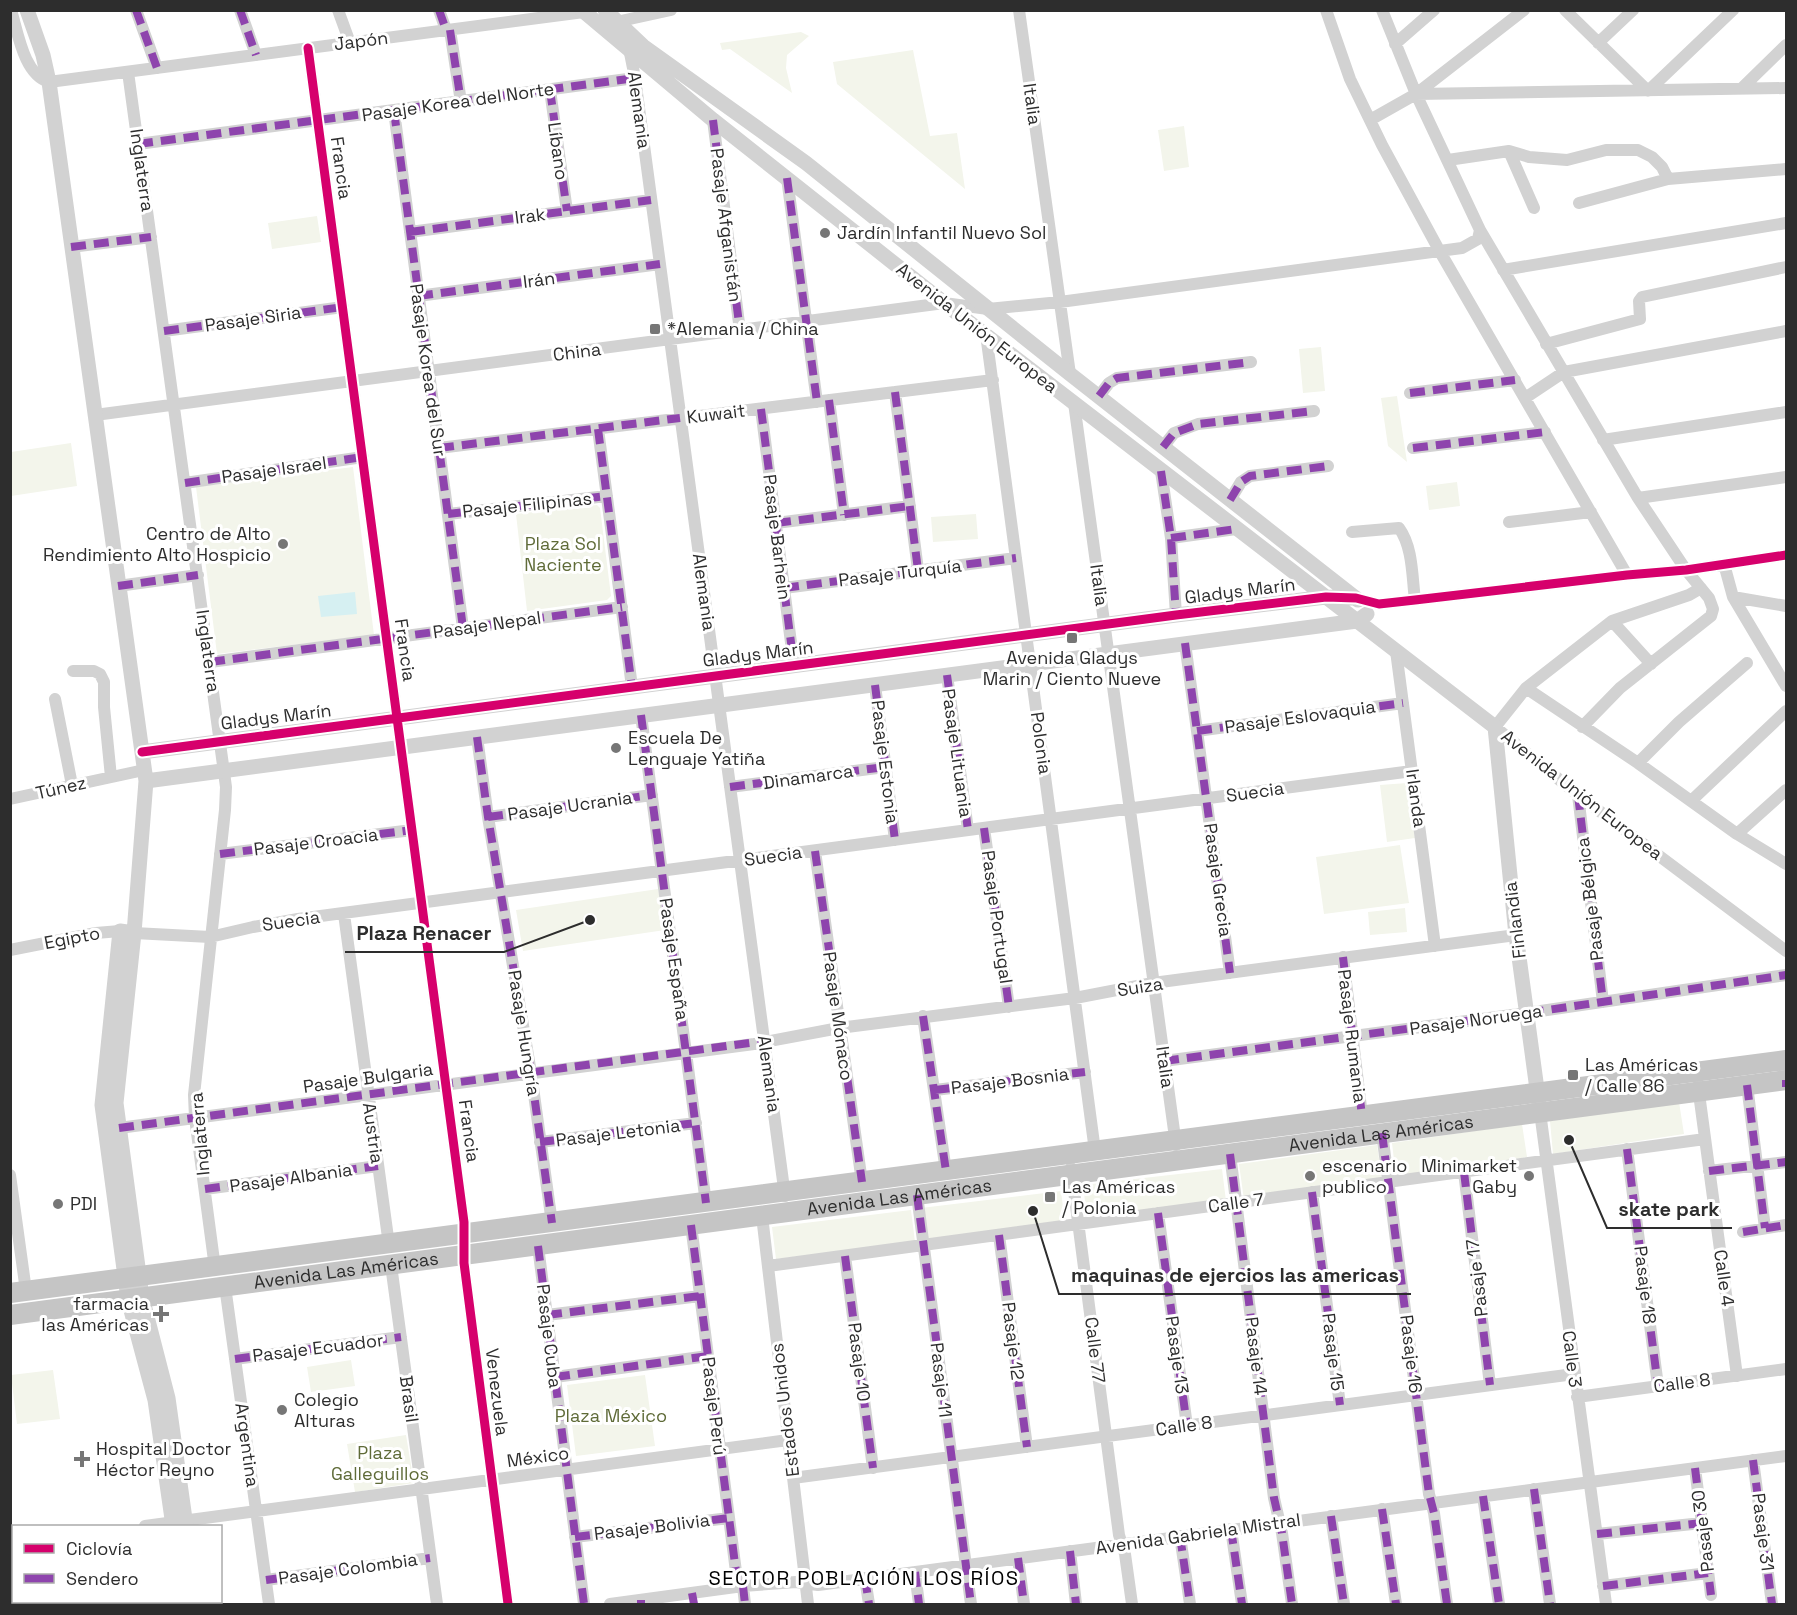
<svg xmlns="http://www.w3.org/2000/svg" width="1797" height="1615" viewBox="0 0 1797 1615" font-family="'Space Grotesk',sans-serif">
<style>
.green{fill:#f3f5eb}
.water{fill:#d6f0f2}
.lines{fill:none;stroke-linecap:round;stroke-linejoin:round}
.minor{stroke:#d2d2d2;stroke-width:12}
.tertiary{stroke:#d2d2d2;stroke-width:15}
.primary{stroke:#c5c5c5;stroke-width:20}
.quiet{stroke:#8e44ad;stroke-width:8;stroke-dasharray:15 8;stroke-linecap:butt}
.cycleway-casing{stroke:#fff;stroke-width:13}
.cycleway{stroke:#d6006c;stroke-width:9}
.poi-dot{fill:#767676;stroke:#fff;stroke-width:2}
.labels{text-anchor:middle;stroke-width:6;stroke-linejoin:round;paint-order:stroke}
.street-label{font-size:18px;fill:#2d2d2d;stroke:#fff}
.poi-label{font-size:18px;fill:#2d2d2d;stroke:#fff;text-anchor:start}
.park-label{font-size:18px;fill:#5f6b38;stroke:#fff}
.neighbourhood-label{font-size:20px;letter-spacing:1.5px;fill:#000;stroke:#fff}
.leader{fill:none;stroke:#2d2d2d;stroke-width:2}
.callout-dot{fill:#2d2d2d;stroke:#fff;stroke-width:2}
.callout-label{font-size:20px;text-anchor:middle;font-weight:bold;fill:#2d2d2d;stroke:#fff;stroke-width:6;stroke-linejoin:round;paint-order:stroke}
</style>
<rect width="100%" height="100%" fill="#fff"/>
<path class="green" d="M801 32 809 36 787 55 786 68 792 93 730 49 722 50 720 43Z
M913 50 930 136 957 133 965 189 837 84 833 62Z
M1184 126 1189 167 1164 171 1158 130Z
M317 216 321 242 272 249 268 223Z
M1321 347 1325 391 1303 393 1299 349Z
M1397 396 1407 462 1388 446 1381 398Z
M71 443 77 486 11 496V452Z
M353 467 374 635 217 654 196 487Z
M1457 482 1460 506 1429 510 1426 486Z
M597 505 600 508 611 596 607 600 527 611 516 514Z
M976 514 978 539 933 542 931 517Z
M1407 783 1415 838 1387 842 1380 785Z
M1400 845 1409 903 1324 914 1316 857Z
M658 889 665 930 523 951 516 910Z
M1405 908 1407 932 1370 935 1368 912Z
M1679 1102 1684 1134 1553 1154 1550 1121Z
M1522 1124 1527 1157 1396 1177 1392 1143Z
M1377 1145 1382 1179 1244 1200 1239 1164Z
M1222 1169 1226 1201 1087 1218 1083 1185Z
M1061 1191 1065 1223 925 1240 921 1208Z
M911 1210 915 1242 776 1259 772 1227Z
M351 1360 355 1386 311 1392 307 1367Z
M53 1370 60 1419 17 1424 11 1375Z
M645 1375 655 1446 576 1456 567 1385Z
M406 1435 414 1483 355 1492 347 1444Z"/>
<path class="water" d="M355 592 357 614 321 617 318 596Z"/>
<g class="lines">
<path class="minor" d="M11 10C18 33 24 75 49 82L584 12 591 15
M136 10 157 68
M240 10 256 55
M338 10 350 43
M439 10 446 30
M1019 10 1070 374
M1326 10 1350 79 1382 145 1439 250 1627 575
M1382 10 1416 94 1480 230 1638 498 1686 570 1709 598 1713 609 1711 616 1620 688 1582 727
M1565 10 1648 91 1733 10
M611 21 616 22 671 10
M450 30 461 102
M1598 43 1633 10
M1395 44 1434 10
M308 48 464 1222V1263L508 1604
M629 48 635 78 785 1196
M128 72 226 787 225 810 194 1095 195 1118 215 1268
M1741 89 1786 45
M550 90 567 211
M1416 94 1786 88
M394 111 463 628
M713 120 740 331
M1370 120 1416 94 1524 10
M138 144 635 78
M1509 151 1534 208
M1448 160 1509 151 1529 157 1567 160 1606 150H1638L1652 157 1662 167 1668 179
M787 178 817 402
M1579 203 1668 179 1786 169
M410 232 651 200
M71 247 151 237
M1503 270 1786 223
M418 296 660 264
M164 331 343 307
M986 334 1095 1151
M1546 344 1640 319 1639 301 1642 297 1786 267
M895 392 918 570
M1410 393 1515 380
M1099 396 1109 383 1117 378 1251 362
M1525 398 1564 372 1786 331
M829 400 844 515
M1074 403 1176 1145
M761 409 794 666
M95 415 944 303 988 309 1060 302 1462 248 1478 239 1480 230
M598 429 632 687
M1603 440 1786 412
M1163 447 1174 433 1198 424 1314 411
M439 448 993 380
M1413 448 1545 432
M1161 471 1171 538 1176 615
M185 483 363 457
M1638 498 1786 477
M1230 500 1241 482 1250 476 1328 466
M448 514 607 496
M1509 522 1591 512
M776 523 910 506
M1352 532 1399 528C1413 547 1412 577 1415 600
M1171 538 1236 529
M1724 564 1733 597 1786 686
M118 586 198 575
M784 588 1016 558
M1733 597 1786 606
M1356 598 1379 604 1415 600 1627 575 1686 570 1786 555
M1612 621 1689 595 1701 588
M1185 643 1230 973
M1396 651 1435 946
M210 662 622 607
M1651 664 1612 621 1526 688 1495 727 1578 795 1786 951
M73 671H94L100 674 104 682V707L111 777
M947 675 968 830
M875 685 895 840
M1526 688 1638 763 1737 834 1786 864
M55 699 72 785
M641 715 706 1203
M1197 731 1403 703
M477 737 488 817 531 1073 552 1223
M1638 763 1679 722 1747 663
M730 787 885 767
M1578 795 1603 1002
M10 799 144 770
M1691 801 1786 711
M488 817 652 795
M984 828 1009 1007
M1737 834 1786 790
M815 851 862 1182
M220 854 412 830
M344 914 389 1245
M134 933 210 937 253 927 298 919 1412 771
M10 950 96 933 120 931
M1343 957 1362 1116
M923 1016 946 1171
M1164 1061 1527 1013 1786 975
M1747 1085 1765 1228
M1698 1086 1737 1376
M935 1090 1085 1072
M1540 1112 1606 1604
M119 1128 754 1044 839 1028 1075 998 1153 983 1516 935
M1382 1133 1429 1494 1434 1513 1447 1604
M540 1142 696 1123
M1627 1149 1658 1386
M1230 1154 1274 1498 1282 1533 1292 1604
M1071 1168 1119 1535 1125 1554 1132 1604
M1709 1171 1786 1162
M1464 1172 1490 1385
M10 1175 26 1291
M205 1189 378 1166
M1312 1192 1340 1405
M917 1195 971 1604
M1158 1213 1187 1426
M762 1216 808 1604
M691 1225 738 1587
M1743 1232 1786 1225
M999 1235 1027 1447
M538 1246 584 1604
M845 1256 873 1468
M391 1265 437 1604
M768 1266 1705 1139
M225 1286 269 1604
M547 1315 700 1296
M235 1359 401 1337
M555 1377 708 1356
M1577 1397 1786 1369
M1753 1460 1772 1604
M1695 1468 1711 1595
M793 1478 1574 1374
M1534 1489 1550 1604
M1483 1496 1499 1604
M1382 1509 1396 1604
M1331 1516 1344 1604
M145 1526 788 1440
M1231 1529 1242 1604
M1597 1534 1702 1523
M1180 1536 1190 1604
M575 1537 729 1518
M10 1545 14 1544
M1070 1551 1076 1604
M1018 1558 1024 1604
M915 1572 919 1604
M865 1578 869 1604
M266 1580 430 1558
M743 1586 745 1604
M1603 1586 1708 1573
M69 1602V1604
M97 1604 119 1602
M610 1604 743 1586 796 1582 818 1585 1786 1456"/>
<path class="tertiary" d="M27 10 43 55 49 82 146 781 134 933 116 1103 142 1297 168 1398 186 1526
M582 10 713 120 944 303 1495 727 1516 935 1539 1104
M605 10 643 46 806 163 1070 374 1358 600
M142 752 1176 615 1326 597 1356 598
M146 781 1357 621 1367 614
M134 933 120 931 102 1105 128 1299 155 1400 173 1526
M183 1602V1604
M196 1602V1604"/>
<g class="primary">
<path d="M10 1293 1786 1060"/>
<path id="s1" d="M10 1315 1786 1080"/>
</g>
<path class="quiet" d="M136 10 157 68
M240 10 256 55
M439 10 446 30
M450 30 461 102
M550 90 567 211
M394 111 463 628
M713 120 740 331
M138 144 635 78
M787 178 817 402
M410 232 651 200
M71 247 151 237
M418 296 660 264
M164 331 343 307
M895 392 918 570
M1410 393 1515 380
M1099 396 1109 383 1117 378 1251 362
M829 400 844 515
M761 409 794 666
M598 429 632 687
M1163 447 1174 433 1198 424 1314 411
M439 448 680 418
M1413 448 1545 432
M1161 471 1171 538 1176 615
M185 483 363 457
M1230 500 1241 482 1250 476 1328 466
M448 514 607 496
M776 523 910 506
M1171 538 1236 529
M118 586 198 575
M784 588 1016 558
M1185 643 1230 973
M210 662 622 607
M947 675 968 830
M875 685 895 840
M641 715 706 1203
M1197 731 1403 703
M477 737 488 817 531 1073 552 1223
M730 787 885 767
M1578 795 1603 1002
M488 817 652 795
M984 828 1009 1007
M815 851 862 1182
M220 854 412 830
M1343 957 1362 1116
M923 1016 946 1171
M1164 1061 1527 1013 1786 975
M1786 1080V1087
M1747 1085 1765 1228
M935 1090 1085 1072
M119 1128 764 1041
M1382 1133 1429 1494 1434 1513 1447 1604
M540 1142 696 1123
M1627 1149 1658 1386
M1230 1154 1274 1498 1282 1533 1292 1604
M1709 1171 1786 1162
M1464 1172 1490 1385
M205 1189 378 1166
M1312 1192 1340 1405
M917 1195 971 1604
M1158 1213 1187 1426
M691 1225 738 1587
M1743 1232 1786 1225
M999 1235 1027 1447
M538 1246 584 1604
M845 1256 873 1468
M547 1315 700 1296
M235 1359 401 1337
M555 1377 708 1356
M1753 1460 1772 1604
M1695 1468 1711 1595
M1534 1489 1550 1604
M1483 1496 1499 1604
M1382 1509 1396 1604
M1331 1516 1344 1604
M1231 1529 1242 1604
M1597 1534 1702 1523
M1180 1536 1190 1604
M575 1537 729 1518
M1070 1551 1076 1604
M1018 1558 1024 1604
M915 1572 919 1604
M865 1578 869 1604
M266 1580 430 1558
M743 1586 745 1604
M1603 1586 1708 1573
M692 1593 694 1604
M641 1600V1604
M69 1602V1604
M97 1604 119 1602"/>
<defs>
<path id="cycleway" d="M308 48 464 1222V1263L508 1604
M142 752 1176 615 1326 597 1356 598 1379 604 1415 600 1627 575 1686 570 1786 555"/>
</defs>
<use href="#cycleway" class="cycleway-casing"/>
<use href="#cycleway" class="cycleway"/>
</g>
<g class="poi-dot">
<circle cx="825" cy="233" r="6"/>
<rect x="649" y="323" width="12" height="12" rx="3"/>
<circle cx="283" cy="544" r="6"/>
<rect x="1066" y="632" width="12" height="12" rx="3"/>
<circle cx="616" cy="748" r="6"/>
<rect x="1567" y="1069" width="12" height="12" rx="3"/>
<circle cx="1310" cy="1176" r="6"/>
<circle cx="1529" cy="1176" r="6"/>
<rect x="1044" y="1191" width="12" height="12" rx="3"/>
<circle cx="58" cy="1204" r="6"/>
<path d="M158 1305h6v6h6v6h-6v6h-6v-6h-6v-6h6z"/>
<circle cx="282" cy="1410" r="6"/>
<path d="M79 1450h6v6h6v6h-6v6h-6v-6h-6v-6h6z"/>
</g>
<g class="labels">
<g class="street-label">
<text transform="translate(361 41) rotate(-7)" y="6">Japón</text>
<text transform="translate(458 102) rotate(-8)" y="6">Pasaje Korea del Norte</text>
<text transform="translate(1032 104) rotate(82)" y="6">Italia</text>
<text transform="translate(639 110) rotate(82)" y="6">Alemania</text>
<text transform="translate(558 151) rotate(82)" y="6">Líbano</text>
<text transform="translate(341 168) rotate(82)" y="6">Francia</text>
<text transform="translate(142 170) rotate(82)" y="6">Inglaterra</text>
<text transform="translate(530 216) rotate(-7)" y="6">Irak</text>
<text transform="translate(726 225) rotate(83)" y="6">Pasaje Afganistán</text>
<text transform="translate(539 280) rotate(-7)" y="6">Irán</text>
<text transform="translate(253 319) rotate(-8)" y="6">Pasaje Siria</text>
<text transform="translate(977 328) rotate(38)" y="6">Avenida Unión Europea</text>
<text transform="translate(577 352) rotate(-7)" y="6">China</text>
<text transform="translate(428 370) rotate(82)" y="6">Pasaje Korea del Sur</text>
<text transform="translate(716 414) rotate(-7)" y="6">Kuwait</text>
<text transform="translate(274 470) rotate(-8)" y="6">Pasaje Israel</text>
<text transform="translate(527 505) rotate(-6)" y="6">Pasaje Filipinas</text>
<text transform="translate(777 537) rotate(83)" y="6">Pasaje Barhein</text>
<text transform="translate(900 573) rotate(-7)" y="6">Pasaje Turquía</text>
<text transform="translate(1099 585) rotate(82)" y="6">Italia</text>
<text transform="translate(1240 591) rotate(-7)" y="6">Gladys Marín</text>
<text transform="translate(704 592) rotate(82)" y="6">Alemania</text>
<text transform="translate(487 625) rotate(-8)" y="6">Pasaje Nepal</text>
<text transform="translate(405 650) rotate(82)" y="6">Francia</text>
<text transform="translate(208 651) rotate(82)" y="6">Inglaterra</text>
<text transform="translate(758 654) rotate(-7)" y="6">Gladys Marín</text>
<text transform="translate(276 717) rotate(-7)" y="6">Gladys Marín</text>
<text transform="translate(1300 717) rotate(-8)" y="6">Pasaje Eslovaquia</text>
<text transform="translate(1041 743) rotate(82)" y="6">Polonia</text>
<text transform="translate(957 753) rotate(82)" y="6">Pasaje Lituania</text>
<text transform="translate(885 762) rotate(83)" y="6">Pasaje Estonia</text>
<text transform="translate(808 777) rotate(-8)" y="6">Dinamarca</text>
<text transform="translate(61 788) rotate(-13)" y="6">Túnez</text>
<text transform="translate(1255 792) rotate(-8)" y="6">Suecia</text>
<text transform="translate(1582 795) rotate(38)" y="6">Avenida Unión Europea</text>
<text transform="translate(1416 798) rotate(82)" y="6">Irlanda</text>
<text transform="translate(570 806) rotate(-8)" y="6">Pasaje Ucrania</text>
<text transform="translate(316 842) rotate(-7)" y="6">Pasaje Croacia</text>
<text transform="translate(773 856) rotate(-8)" y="6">Suecia</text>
<text transform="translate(1218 880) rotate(82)" y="6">Pasaje Grecia</text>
<text transform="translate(1590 899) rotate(-97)" y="6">Pasaje Bélgica</text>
<text transform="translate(997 917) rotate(82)" y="6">Pasaje Portugal</text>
<text transform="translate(1515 920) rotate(-97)" y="6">Finlandia</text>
<text transform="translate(291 921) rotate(-8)" y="6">Suecia</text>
<text transform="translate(72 938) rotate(-11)" y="6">Egipto</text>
<text transform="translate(674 959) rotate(82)" y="6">Pasaje España</text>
<text transform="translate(1140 987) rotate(-9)" y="6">Suiza</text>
<text transform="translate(838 1016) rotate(82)" y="6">Pasaje Mónaco</text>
<text transform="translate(1476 1020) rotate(-8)" y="6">Pasaje Noruega</text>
<text transform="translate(524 1033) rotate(81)" y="6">Pasaje Hungría</text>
<text transform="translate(1352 1036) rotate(83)" y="6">Pasaje Rumania</text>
<text transform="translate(1165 1067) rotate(82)" y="6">Italia</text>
<text transform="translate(769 1074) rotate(82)" y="6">Alemania</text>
<text transform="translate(368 1078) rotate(-8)" y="6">Pasaje Bulgaria</text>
<text transform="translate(1010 1081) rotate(-7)" y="6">Pasaje Bosnia</text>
<text transform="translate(469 1131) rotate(82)" y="6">Francia</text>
<text transform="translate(373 1133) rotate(82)" y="6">Austria</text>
<text transform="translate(618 1133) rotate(-7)" y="6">Pasaje Letonia</text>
<text transform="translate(200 1134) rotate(-95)" y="6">Inglaterra</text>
<text dy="6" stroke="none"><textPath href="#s1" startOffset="1383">Avenida Las Américas</textPath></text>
<text transform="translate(291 1178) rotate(-8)" y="6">Pasaje Albania</text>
<text dy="6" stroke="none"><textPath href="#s1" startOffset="897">Avenida Las Américas</textPath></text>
<text transform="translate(1236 1203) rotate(-8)" y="6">Calle 7</text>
<text dy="6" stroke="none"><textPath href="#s1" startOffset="339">Avenida Las Américas</textPath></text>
<text transform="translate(1477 1278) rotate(-97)" y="6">Pasaje 17</text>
<text transform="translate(1724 1278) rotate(82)" y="6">Calle 4</text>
<text transform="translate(1645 1285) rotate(83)" y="6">Pasaje 18</text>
<text transform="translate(549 1336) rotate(83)" y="6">Pasaje Cuba</text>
<text transform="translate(1013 1341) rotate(83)" y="6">Pasaje 12</text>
<text transform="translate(318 1348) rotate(-7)" y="6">Pasaje Ecuador</text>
<text transform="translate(1095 1350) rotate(83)" y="6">Calle 77</text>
<text transform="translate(1333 1352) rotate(83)" y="6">Pasaje 15</text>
<text transform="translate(1411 1354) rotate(83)" y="6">Pasaje 16</text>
<text transform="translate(1177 1355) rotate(82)" y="6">Pasaje 13</text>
<text transform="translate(1256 1356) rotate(83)" y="6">Pasaje 14</text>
<text transform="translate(1572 1359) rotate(83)" y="6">Calle 3</text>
<text transform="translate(859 1362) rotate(83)" y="6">Pasaje 10</text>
<text transform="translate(941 1380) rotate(83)" y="6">Pasaje 11</text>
<text transform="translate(1682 1383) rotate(-7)" y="6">Calle 8</text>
<text transform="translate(497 1392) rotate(83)" y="6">Venezuela</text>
<text transform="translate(409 1399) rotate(82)" y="6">Brasil</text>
<text transform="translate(714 1406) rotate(83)" y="6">Pasaje Perú</text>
<text transform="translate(785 1410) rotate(-97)" y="6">Estados Unidos</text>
<text transform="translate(1184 1426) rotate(-8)" y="6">Calle 8</text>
<text transform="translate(247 1445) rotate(82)" y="6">Argentina</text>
<text transform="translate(538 1457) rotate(-8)" y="6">México</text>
<text transform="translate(652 1527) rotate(-7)" y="6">Pasaje Bolivia</text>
<text transform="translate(1703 1531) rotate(-97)" y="6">Pasaje 30</text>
<text transform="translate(1763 1532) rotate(83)" y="6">Pasaje 31</text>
<text transform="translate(1198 1534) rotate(-8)" y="6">Avenida Gabriela Mistral</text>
<text transform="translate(348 1569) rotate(-8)" y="6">Pasaje Colombia</text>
</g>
<g class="poi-label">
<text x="837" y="239">Jardín Infantil Nuevo Sol</text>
<text x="667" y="335">*Alemania / China</text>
<text x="271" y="540" text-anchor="end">Centro de Alto<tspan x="271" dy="21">Rendimiento Alto Hospicio</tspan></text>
<text x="1072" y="664" text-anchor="middle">Avenida Gladys<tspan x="1072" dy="21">Marin / Ciento Nueve</tspan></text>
<text x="628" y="744">Escuela De<tspan x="628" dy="21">Lenguaje Yatiña</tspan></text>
<text x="1585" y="1071">Las Américas<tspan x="1585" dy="21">/ Calle 86</tspan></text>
<text x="1322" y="1172">escenario<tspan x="1322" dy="21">publico</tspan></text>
<text x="1517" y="1172" text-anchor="end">Minimarket<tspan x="1517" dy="21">Gaby</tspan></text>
<text x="1062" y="1193">Las Américas<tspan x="1062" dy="21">/ Polonia</tspan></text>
<text x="70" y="1210">PDI</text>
<text x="149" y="1310" text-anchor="end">farmacia<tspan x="149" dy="21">las Américas</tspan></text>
<text x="294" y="1406">Colegio<tspan x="294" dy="21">Alturas</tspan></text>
<text x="96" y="1455">Hospital Doctor<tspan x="96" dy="21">Héctor Reyno</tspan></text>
</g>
<g class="park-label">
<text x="563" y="550">Plaza Sol<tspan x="563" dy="21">Naciente</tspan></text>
<text x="611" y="1422">Plaza México</text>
<text x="380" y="1459">Plaza<tspan x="380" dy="21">Galleguillos</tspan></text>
</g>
<g class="neighbourhood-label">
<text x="864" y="1585">SECTOR POBLACIÓN LOS RÍOS</text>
</g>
</g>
<path class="leader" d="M590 920L504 952H345M1569 1140L1607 1228H1732M1033 1211L1059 1294H1411"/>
<g class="callout-dot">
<circle cx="590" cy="920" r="6"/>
<circle cx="1569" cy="1140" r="6"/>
<circle cx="1033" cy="1211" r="6"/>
</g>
<g class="callout-label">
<text x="424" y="940">Plaza Renacer</text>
<text x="1669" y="1216">skate park</text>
<text x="1235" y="1282">maquinas de ejercios las americas</text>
</g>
<rect width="1797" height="1615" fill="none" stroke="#2d2d2d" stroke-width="24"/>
<rect x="12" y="1525" width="210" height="78" fill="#ffffff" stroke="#ababab" stroke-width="1.5"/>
<rect x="24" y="1544" width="30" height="9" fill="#d6006c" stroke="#ababab" stroke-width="1.5"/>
<text x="66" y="1555" font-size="18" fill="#2d2d2d">Ciclovía</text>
<rect x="24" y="1574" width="30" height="9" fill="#8e44ad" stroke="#ababab" stroke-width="1.5"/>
<text x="66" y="1585" font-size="18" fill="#2d2d2d">Sendero</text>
</svg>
